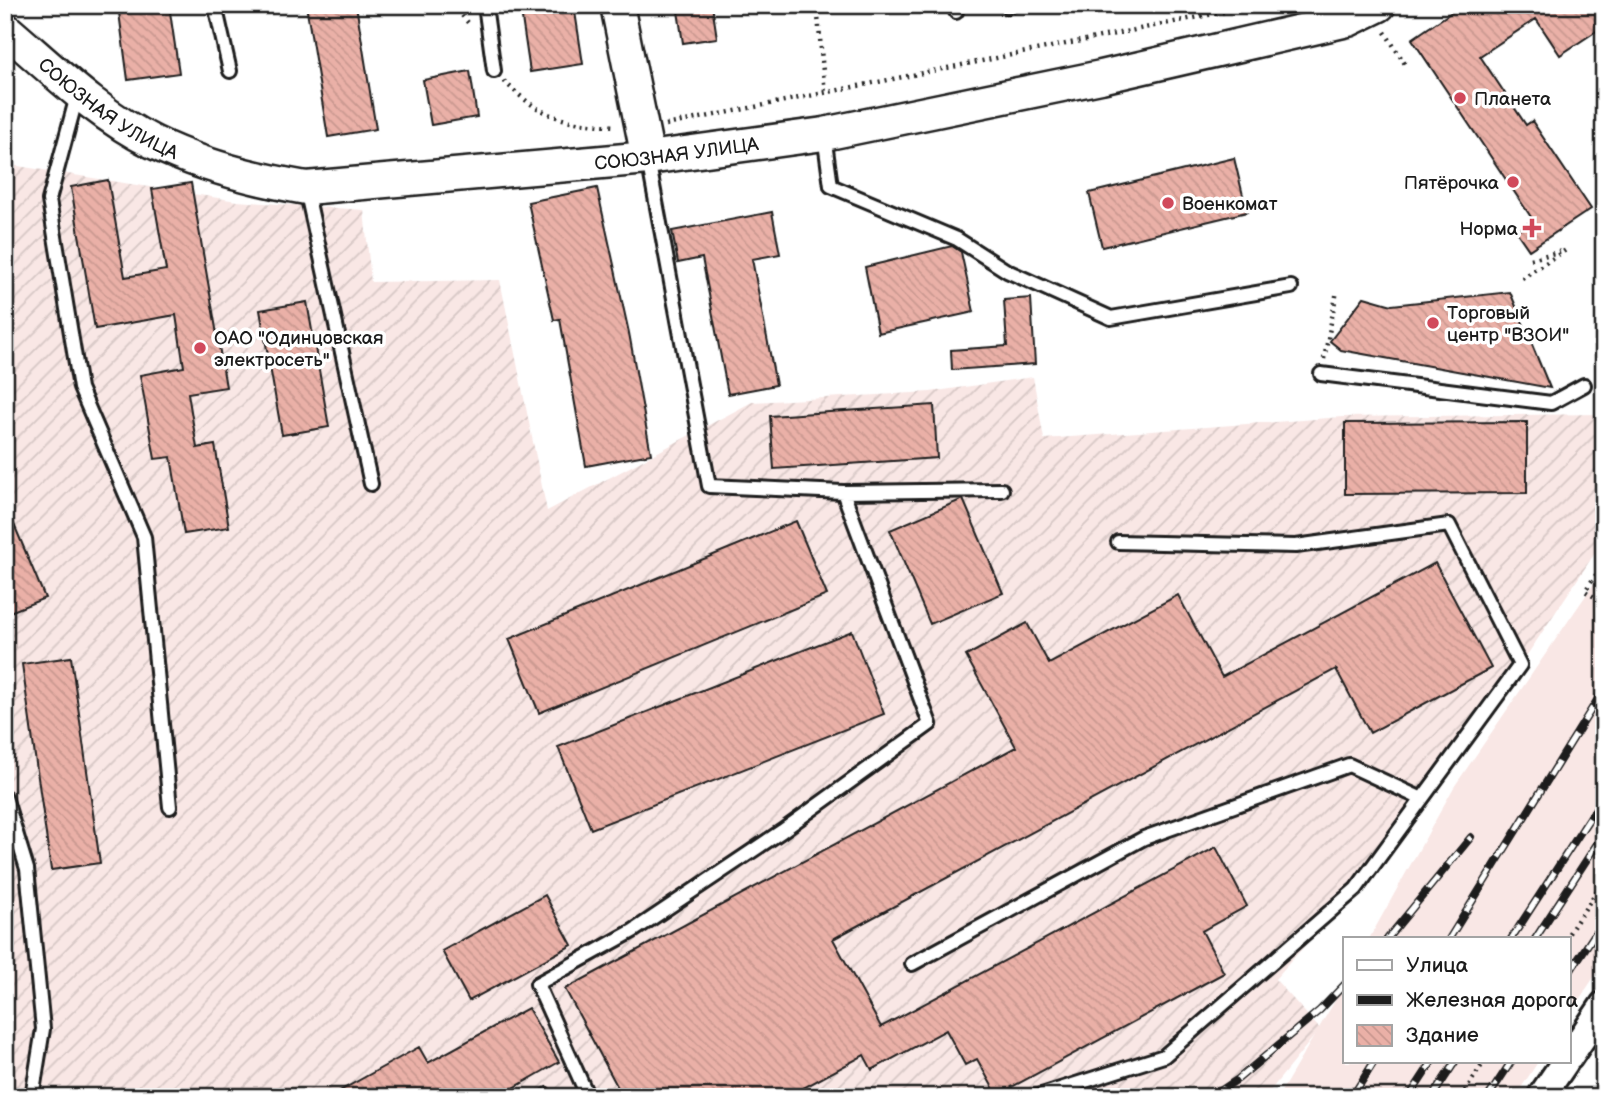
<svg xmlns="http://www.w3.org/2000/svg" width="1609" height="1102" viewBox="0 0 1609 1102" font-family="'Balsamiq Sans',sans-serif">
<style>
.built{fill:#f9e7e5}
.industrial{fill:url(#industrial-furrows)}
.building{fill:url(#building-back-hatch);stroke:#1c1c1c;stroke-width:2}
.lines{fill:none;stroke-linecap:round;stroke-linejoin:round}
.service-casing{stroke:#1c1c1c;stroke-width:18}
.minor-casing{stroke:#1c1c1c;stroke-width:32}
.tertiary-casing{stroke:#1c1c1c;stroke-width:37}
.path{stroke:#1c1c1c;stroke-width:4.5;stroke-dasharray:2 5;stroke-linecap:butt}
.service{stroke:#fff;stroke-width:12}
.minor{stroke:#fff;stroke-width:26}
.tertiary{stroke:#fff;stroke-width:32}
.rail-casing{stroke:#1c1c1c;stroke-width:8}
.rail{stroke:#fff;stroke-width:5;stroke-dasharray:16;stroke-linecap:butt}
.poi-dot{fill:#d1495b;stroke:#fff;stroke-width:2.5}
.labels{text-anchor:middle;stroke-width:7;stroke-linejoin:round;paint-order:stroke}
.poi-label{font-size:19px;fill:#1c1c1c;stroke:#fff;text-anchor:start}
.street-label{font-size:19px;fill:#1c1c1c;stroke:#fff}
</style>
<defs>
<pattern id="industrial-furrows" width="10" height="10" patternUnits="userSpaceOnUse" patternTransform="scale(1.75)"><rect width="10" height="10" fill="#f9e7e5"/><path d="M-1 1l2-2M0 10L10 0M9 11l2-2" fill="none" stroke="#d5c6c4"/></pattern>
<pattern id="building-back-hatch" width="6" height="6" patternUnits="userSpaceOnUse" patternTransform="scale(1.75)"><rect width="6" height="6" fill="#eab0a7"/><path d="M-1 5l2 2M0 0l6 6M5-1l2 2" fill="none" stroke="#c8978f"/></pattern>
</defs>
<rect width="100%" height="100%" fill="#fff"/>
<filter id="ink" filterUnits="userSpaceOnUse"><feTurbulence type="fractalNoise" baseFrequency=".0143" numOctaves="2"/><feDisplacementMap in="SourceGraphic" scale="14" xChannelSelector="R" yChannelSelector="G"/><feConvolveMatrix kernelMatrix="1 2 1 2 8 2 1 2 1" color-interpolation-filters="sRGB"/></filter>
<g filter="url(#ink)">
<path class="built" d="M1604 569V962L1569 1015V939H1369L1454 787Z
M1345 984V1062H1538L1515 1097H1278Z"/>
<path class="industrial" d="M5 164 237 201 364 210 371 282 500 280 547 511 752 402 930 392 1033 377 1044 439 1342 417 1604 414 1603 541 1503 691 1388 853 1275 979 1320 1029 1265 1097H5Z"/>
<path class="building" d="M118 5H169L179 73 128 80Z
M306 5H356L376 129 328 137Z
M520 5H574L583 64 530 72Z
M677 5H712L717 38 683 43Z
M1462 5H1604V26L1560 55 1536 19 1480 56 1526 125 1532 121 1591 209 1529 250 1516 231 1533 220 1412 39Z
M470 71 477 117 431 125 423 80Z
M1234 158 1247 212 1102 247 1089 193Z
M108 180 125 277 166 270 152 189 191 183 226 387 188 393 197 448 215 445 229 527 184 534 171 457 155 459 140 375 184 367 176 315 95 329 71 187Z
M597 188 629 333 651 454 586 466 560 319 554 320 528 202Z
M772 212 780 254 752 259 776 385 728 394 702 258 678 263 672 231Z
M952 246 961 252 974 312 878 333 865 267Z
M1510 292 1550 388 1341 350 1330 341 1364 297 1392 305Z
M1031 298 1035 364 952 370 951 350 1007 346 1004 300Z
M307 302 329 427 282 435 260 310Z
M934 405 937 458 774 469 770 416Z
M1527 422V493L1345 494V423Z
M963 499 1003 593 930 624 890 530Z
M5 503 45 598 5 614Z
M796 521 827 595 539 713 509 639Z
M1435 563 1491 668 1370 733 1336 669 833 939 881 1027 1216 847 1247 906 1202 931 1224 973 997 1095 977 1059 965 1065 946 1030 872 1070 864 1055 787 1097H623L565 989 1016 747 966 656 1027 623 1049 664 1178 595 1222 677Z
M852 631 884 714 591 829 558 747Z
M71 657 100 863 51 870 22 664Z
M545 895 572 945 469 1001 442 951Z
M528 1008 559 1062 498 1097H329L419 1047 428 1063Z"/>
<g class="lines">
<defs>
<path id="service" d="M215 5 230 71
M485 5 494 71
M956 5V12
M1007 6 1012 5
M77 96 49 200 80 388 144 537 170 807
M824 135 831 186 957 239 1007 271 1111 318 1291 287
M648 159 709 486 843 492 1002 490
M306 189 371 484
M1321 374 1551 403 1584 385
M5 797 27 869 43 1029 32 1097
M912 964 1144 838 1349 765 1422 799
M588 1097 537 984 633 931 782 831 930 724 843 492
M1035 1097 1164 1056 1356 889 1520 665 1449 525 1296 546 1118 542"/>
<path id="minor" d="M1569 1057 1604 1005
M1541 1097 1565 1062"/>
<g id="tertiary">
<path d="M617 5 648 158"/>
<path id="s1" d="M5 29C52 69 98 115 153 142 202 166 253 179 306 188L648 158 824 134 1101 77 1348 20 1379 5"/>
</g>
</defs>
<use href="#service" class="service-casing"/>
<use href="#minor" class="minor-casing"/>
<use href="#tertiary" class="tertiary-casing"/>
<path class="path" d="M453 5 471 26
M817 5 825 94
M1385 32 1405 64
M504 81C541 118 564 123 615 126
M666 125 1258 5
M1531 259 1562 251
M1522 278 1566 250
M1324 359 1337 291
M1604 563 1585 591 1604 603
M1565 939 1604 880
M1461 1097 1484 1062"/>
<use href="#service" class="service"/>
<use href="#minor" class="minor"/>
<use href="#tertiary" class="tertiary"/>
<defs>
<path id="rail" d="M1387 939 1471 837
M1449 939 1604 689
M1511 939 1604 796
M1535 939 1604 833
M1569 973 1604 920
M536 1097 547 1090
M1211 1097 1238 1079 1320 1010 1345 984
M1352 1097 1374 1062
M1409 1097 1432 1062
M1432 1097 1455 1062
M1488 1097 1511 1062"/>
</defs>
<use href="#rail" class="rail-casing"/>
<use href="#rail" class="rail"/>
</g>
</g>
<g class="poi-dot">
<circle cx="1460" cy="98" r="7"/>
<circle cx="1513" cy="182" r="7"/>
<circle cx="1168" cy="203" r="7"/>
<path d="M1528.5 217.5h7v7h7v7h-7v7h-7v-7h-7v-7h7z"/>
<circle cx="1433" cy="323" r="7"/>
<circle cx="200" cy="348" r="7"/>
</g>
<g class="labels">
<g class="poi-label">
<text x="1474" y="105">Планета</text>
<text x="1499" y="189" text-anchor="end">Пятёрочка</text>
<text x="1182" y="210">Военкомат</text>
<text x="1518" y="235" text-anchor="end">Норма</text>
<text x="1447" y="319">Торговый<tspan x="1447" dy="22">центр "ВЗОИ"</tspan></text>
<text x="214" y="344">ОАО "Одинцовская<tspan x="214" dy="22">электросеть"</tspan></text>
</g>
<g class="street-label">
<text dy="7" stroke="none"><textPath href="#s1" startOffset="131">СОЮЗНАЯ УЛИЦА</textPath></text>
<text dy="7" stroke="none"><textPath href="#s1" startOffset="719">СОЮЗНАЯ УЛИЦА</textPath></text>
</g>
</g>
<rect width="1609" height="1102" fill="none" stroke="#fff" stroke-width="28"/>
<rect x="14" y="14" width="1581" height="1074" fill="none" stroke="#1c1c1c" stroke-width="2.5" filter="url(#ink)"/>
<rect x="1343" y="937" width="228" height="126" fill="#ffffff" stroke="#a4a4a4" stroke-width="2"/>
<rect x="1357" y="960" width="35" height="10" fill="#ffffff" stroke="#a4a4a4" stroke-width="2"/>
<text x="1406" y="972" font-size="21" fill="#1c1c1c">Улица</text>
<rect x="1357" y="995" width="35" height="10" fill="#1c1c1c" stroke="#a4a4a4" stroke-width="2"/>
<text x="1406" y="1007" font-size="21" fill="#1c1c1c">Железная дорога</text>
<rect x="1357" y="1025" width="35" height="21" fill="url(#building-back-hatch)" stroke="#a4a4a4" stroke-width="2"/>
<text x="1406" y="1042" font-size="21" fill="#1c1c1c">Здание</text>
</svg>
